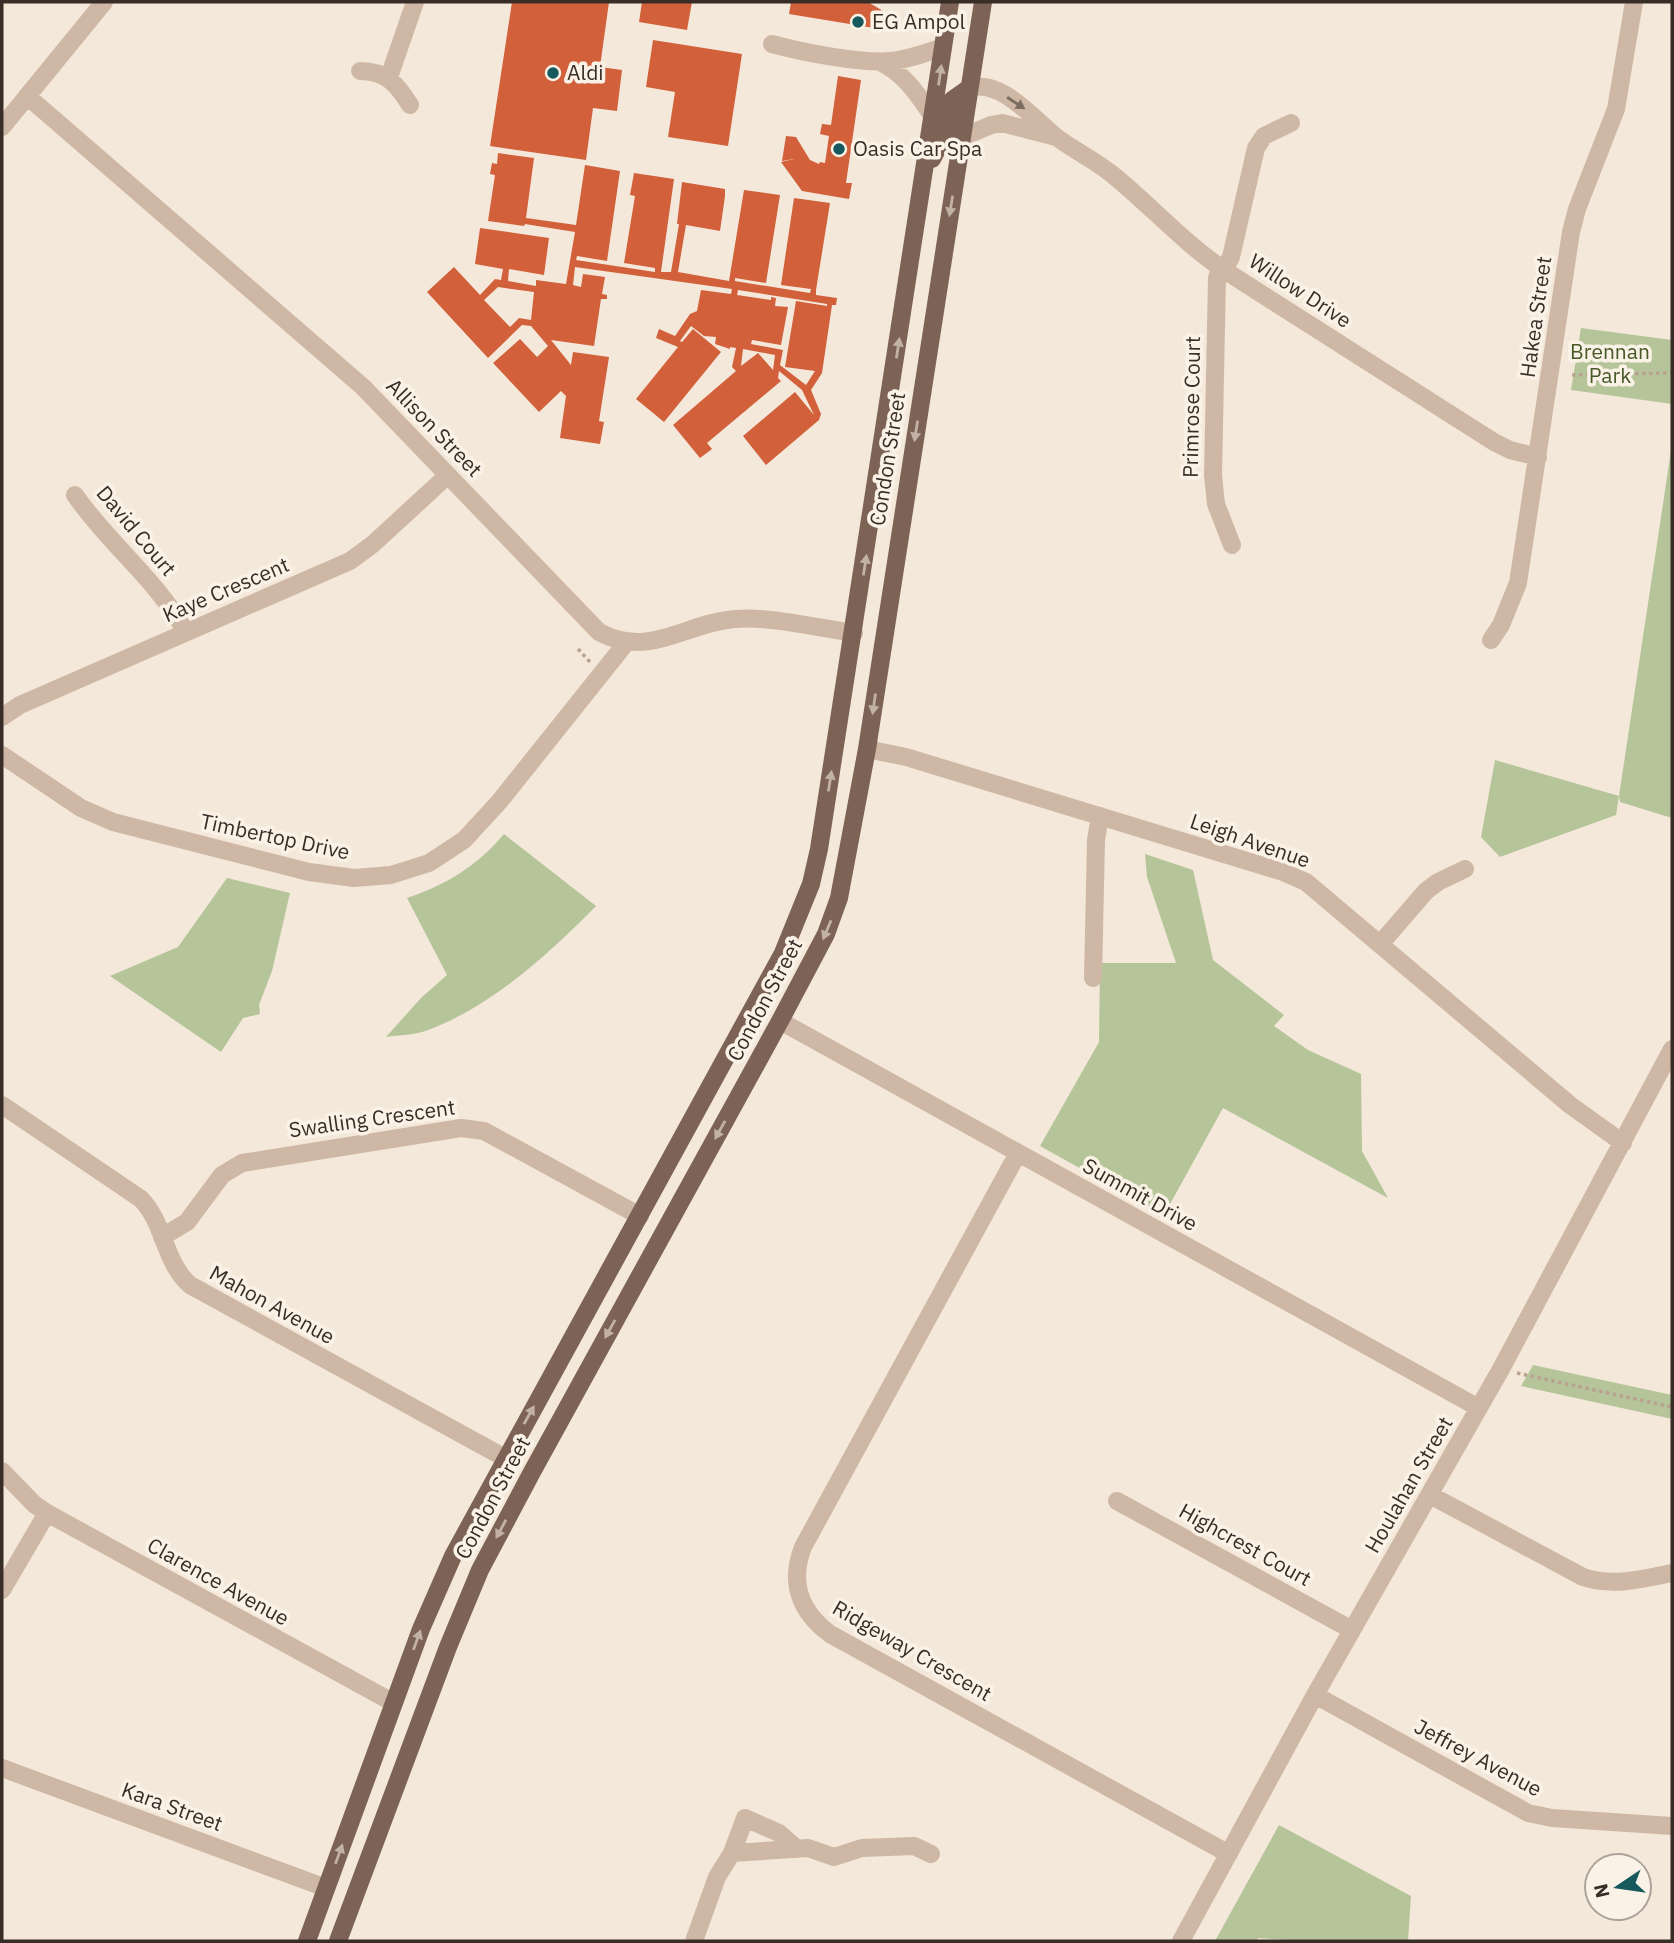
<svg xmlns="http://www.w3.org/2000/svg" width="1674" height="1943" viewBox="0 0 1674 1943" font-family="'IBM Plex Sans',sans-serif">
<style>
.green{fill:#b5c599}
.building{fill:#d2613b;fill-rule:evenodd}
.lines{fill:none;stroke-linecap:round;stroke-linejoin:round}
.path{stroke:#b9a28f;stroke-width:3.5;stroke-dasharray:3.5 3.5;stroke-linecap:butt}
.minor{stroke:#ceb8a5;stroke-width:18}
.major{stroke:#7c6356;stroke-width:18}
.oneway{fill:#c2b2a6}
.oneway2{fill:#7c6c60}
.poi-dot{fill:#18595e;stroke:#fbf2e7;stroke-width:2.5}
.labels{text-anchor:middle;stroke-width:7;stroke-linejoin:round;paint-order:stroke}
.poi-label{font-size:21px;fill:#382d27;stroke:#fbf2e7;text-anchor:start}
.street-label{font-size:21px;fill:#382d27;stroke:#fbf2e7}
.park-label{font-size:21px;fill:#475928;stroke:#fbf2e7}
</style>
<rect width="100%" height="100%" fill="#f4e8da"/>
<path class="green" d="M1581 328 1672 340V404L1571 390Z
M1672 444V818L1620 802 1619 796 1616 815 1500 857 1481 837 1495 760 1619 796Z
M504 834 596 906C549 954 492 1006 428 1030 415 1035 399 1035 386 1037L421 998 447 975 407 898C446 885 477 866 504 834Z
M1145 854 1193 870 1213 960 1284 1015 1274 1026 1308 1050 1361 1074 1362 1151 1388 1198 1223 1108 1164 1215 1040 1146 1099 1042 1100 963H1176L1147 877Z
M227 878 290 893 272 971 259 1005 260 1014 243 1018 221 1052 110 976 178 947Z
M1533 1365 1672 1395V1419L1521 1386Z
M1279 1825 1411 1896 1408 1941H1305L1258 1938 1257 1941H1215Z"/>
<path class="building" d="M512 2H609L600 67 622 70 617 111 593 108 586 160 490 146Z
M642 2H692L687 30 639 22Z
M791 2H868L883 11 880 29 789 14Z
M653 40 742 54 728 146 668 137 675 92 646 87Z
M838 76 861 80 846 183H852L849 199 802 191 781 162 794 159 782 161 786 136 796 137 810 160 819 164 820 162 825 163 829 136 820 134 822 124 831 125Z
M498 153 534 158 526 218 576 225 585 165 620 171 607 261 577 256 576 260 655 272V268L624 263 635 196 630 195 634 173 674 179 661 272H671L679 224H677L682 182 725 189V196L720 231 686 225 678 272 729 281 744 190 780 195 766 283 735 278V281L810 293 811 289 781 285 794 198 830 203 816 290V295L837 298 836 305H832L822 373 811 390 821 414 819 420 766 465 743 436 795 392 814 415 802 390 779 371 778 378 781 381 707 443 712 449 700 458 673 425 736 371 732 367 736 348 730 347V349L715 344 716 337 704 336 691 326 680 341 682 342 693 329 721 352 664 422 636 399 678 347 656 338 659 329 675 336 690 314 697 311 701 290 731 294 732 289 575 267 573 285 581 287 583 274 605 277 602 294 607 295V299H601L594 346 551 340 571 365 573 352 609 357 599 421 604 422 600 444 560 438 566 396 561 391 539 412 493 363 520 339 537 357 548 346 531 326 522 325 488 358 427 292 454 267 480 295 495 279 501 280 503 269 475 264 480 228 549 238 544 275 509 269 508 281 536 286V280L566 284 575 232 525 224 524 226 488 221 495 175 490 174 492 163 497 164ZM498 287 534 292 531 320 519 318 510 327 484 300ZM738 290 827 304V306L796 301 785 367 815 371 806 385 780 365 783 350 751 344 752 340 781 345 788 307 775 306 776 298 771 297V300L737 295ZM743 349 775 355 773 370 758 353 741 366Z"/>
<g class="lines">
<path class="path" d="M1572 375 1672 373
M578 649 590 662
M1517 1373 1672 1407"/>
<path class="minor" d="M772 44C801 52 862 64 891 61 909 59 926 53 943 47
M880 62C905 74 918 95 933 117
M360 71C386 71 397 84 410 105
M389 77 415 2
M969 88C1000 78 1033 118 1055 136 1073 150 1095 160 1113 175 1151 206 1184 243 1224 270L1494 442 1510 450 1538 457
M27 96 363 387 599 632C649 659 685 623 735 619 770 616 818 628 854 633
M2 127 104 2
M961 138 991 125 1002 123 1056 137
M1220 267 1217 278 1213 475 1216 504 1232 545
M1224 270 1231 257 1256 148 1264 136 1291 123
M75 495C108 543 157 580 185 631
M1491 640 1501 625 1518 583 1571 232 1577 209 1616 109 1634 2
M2 717 20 705 350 561 373 544 448 475
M867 749 906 757 1283 872 1306 882 1570 1105 1623 1143
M2 755 81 808 113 822 309 872 354 878 391 875 429 863 464 840 499 802 626 643
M1381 943 1426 891 1438 882 1465 869
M1093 978 1096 840 1100 816
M780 1021 1479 1408
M2 1105 141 1199C165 1224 164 1262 190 1285L505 1458
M1018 1153 803 1547C789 1583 800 1612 830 1634L1229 1854
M162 1237 187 1222 222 1175 242 1163 461 1128 484 1131 640 1216
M2 1471 34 1504 47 1513 394 1703
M1430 1495 1583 1577C1613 1587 1642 1579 1672 1573
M1117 1501 1352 1630
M2 1590 47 1513
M1315 1695 1528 1813 1552 1818 1672 1826
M2 1768 326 1888
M732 1853 808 1848 834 1857 862 1848 914 1846 931 1854
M694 1941 717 1877 732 1853 745 1818 779 1833 797 1849
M1181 1941 1315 1695 1501 1369 1672 1049"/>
<path class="major" d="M932 159 944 136 952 100 969 88
M307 1941 421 1629 453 1556 783 953 811 884 819 849 950 2
M338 1941 448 1647 480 1570 532 1472 780 1021 826 934 839 898 867 749 983 2"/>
</g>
<defs><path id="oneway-solid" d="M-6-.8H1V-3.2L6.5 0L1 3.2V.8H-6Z" transform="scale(1.75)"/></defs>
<g class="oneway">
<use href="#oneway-solid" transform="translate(940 75) rotate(-82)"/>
<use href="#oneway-solid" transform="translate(951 206) rotate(99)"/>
<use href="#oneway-solid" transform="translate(898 348) rotate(-81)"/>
<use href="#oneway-solid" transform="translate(916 431) rotate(99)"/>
<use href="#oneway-solid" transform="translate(865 565) rotate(-81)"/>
<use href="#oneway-solid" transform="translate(874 704) rotate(98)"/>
<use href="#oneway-solid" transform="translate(830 781) rotate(-81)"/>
<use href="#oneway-solid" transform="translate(827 930) rotate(113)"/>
<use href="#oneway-solid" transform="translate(720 1130) rotate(119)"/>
<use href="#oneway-solid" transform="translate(610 1329) rotate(119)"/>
<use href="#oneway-solid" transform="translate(529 1415) rotate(-61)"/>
<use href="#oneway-solid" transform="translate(501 1529) rotate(118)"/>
<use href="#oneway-solid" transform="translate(417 1640) rotate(-70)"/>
<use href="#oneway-solid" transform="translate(339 1854) rotate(-70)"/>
</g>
<use class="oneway2" href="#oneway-solid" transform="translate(1016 103) rotate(33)"/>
<g class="poi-dot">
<circle cx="858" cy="22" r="7"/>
<circle cx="553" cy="73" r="7"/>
<circle cx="839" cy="149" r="7"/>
</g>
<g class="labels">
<g class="poi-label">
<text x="872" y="29">EG Ampol</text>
<text x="567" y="80">Aldi</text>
<text x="853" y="156">Oasis Car Spa</text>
</g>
<g class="street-label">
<text transform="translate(1300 291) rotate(33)" y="7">Willow Drive</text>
<text transform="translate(1536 317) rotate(-82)" y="7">Hakea Street</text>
<text transform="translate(1192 407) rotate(-89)" y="7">Primrose Court</text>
<text transform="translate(434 428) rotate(46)" y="7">Allison Street</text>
<text transform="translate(888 459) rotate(-81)" y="7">Condon Street</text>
<text transform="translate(136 531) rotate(50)" y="7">David Court</text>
<text transform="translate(226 590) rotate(-23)" y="7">Kaye Crescent</text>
<text transform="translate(275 837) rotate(12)" y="7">Timbertop Drive</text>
<text transform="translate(1250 841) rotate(19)" y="7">Leigh Avenue</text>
<text transform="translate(765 1000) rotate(-62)" y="7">Condon Street</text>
<text transform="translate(372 1119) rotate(-8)" y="7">Swalling Crescent</text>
<text transform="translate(1140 1195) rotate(29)" y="7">Summit Drive</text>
<text transform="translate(272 1305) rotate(29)" y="7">Mahon Avenue</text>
<text transform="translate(1409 1485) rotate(-60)" y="7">Houlahan Street</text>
<text transform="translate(493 1498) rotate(-62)" y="7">Condon Street</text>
<text transform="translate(1245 1545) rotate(29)" y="7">Highcrest Court</text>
<text transform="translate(218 1582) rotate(29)" y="7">Clarence Avenue</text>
<text transform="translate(912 1651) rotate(30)" y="7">Ridgeway Crescent</text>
<text transform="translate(1478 1758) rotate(28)" y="7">Jeffrey Avenue</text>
<text transform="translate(172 1807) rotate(20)" y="7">Kara Street</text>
</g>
<g class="park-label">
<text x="1610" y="359">Brennan<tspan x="1610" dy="24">Park</tspan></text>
</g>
</g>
<rect width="1674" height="1943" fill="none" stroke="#382d27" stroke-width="7"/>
<g transform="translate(1618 1887) rotate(257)"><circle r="33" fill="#fbf2e7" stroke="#ada39a" stroke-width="2"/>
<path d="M0-5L12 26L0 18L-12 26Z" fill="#18595e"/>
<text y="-10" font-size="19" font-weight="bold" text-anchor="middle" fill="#382d27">N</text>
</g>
</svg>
